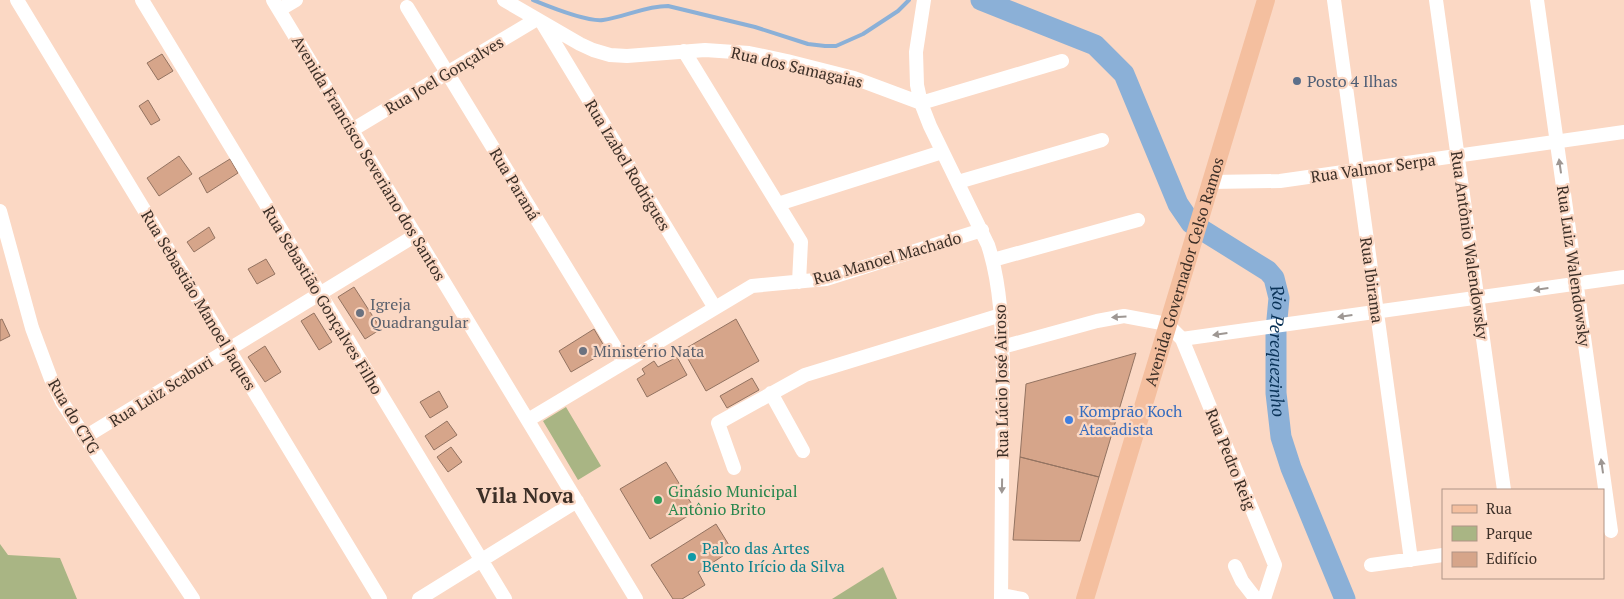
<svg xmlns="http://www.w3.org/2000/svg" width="1624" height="599" viewBox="0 0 1624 599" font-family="'PT Serif',serif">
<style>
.green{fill:#a9b584}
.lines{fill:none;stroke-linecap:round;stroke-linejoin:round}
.stream{stroke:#8bb0d7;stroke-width:4}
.river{stroke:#8bb0d7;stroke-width:21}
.building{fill:#d6a58a;stroke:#937361}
.minor{stroke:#fff;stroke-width:14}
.major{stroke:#f4bf9f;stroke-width:18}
.oneway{fill:#9e9793}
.service-dot{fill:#5c6f8a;stroke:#fbd8c4;stroke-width:2}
.worship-dot{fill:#6b7280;stroke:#fbd8c4;stroke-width:2}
.shop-dot{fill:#3f7fe0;stroke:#fbd8c4;stroke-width:2}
.leisure-dot{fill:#2e9e5b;stroke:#fbd8c4;stroke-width:2}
.culture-dot{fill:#0f9aa8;stroke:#fbd8c4;stroke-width:2}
.labels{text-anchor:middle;stroke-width:4.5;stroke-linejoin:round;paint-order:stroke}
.street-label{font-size:16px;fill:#3c2f27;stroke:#fbd8c4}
.service-label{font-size:16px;fill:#4e5e75;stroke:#fbd8c4;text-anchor:start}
.worship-label{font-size:16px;fill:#5b616d;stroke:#fbd8c4;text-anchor:start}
.shop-label{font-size:16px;fill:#366cbe;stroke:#fbd8c4;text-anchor:start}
.leisure-label{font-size:16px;fill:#27864d;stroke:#fbd8c4;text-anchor:start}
.culture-label{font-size:16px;fill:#0d838f;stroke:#fbd8c4;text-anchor:start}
.water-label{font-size:18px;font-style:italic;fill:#093257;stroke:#fbd8c4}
.district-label{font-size:21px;font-weight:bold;fill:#3c2f27;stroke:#fbd8c4}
</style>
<rect width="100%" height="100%" fill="#fbd8c4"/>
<path class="green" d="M566 407 601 466 578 480 543 421Z
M0 544 8 555 60 558 77 599H0Z
M883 567 897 599H832Z"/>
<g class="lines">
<path class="stream" d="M533 0C550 7 586 22 603 20 625 17 645 6 668 6L755 27 808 44 825 46H836L863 34 898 11 909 0"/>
<path class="river" id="s1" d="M981 0 1095 45 1124 74 1178 204 1191 223 1268 271 1274 278 1279 298 1276 330V393L1281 437 1291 468 1345 599"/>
</g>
<path class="building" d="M162 54 173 71 158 80 147 63Z
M148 100 160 120 151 125 139 106Z
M179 156 192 174 159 196 147 178Z
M230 159 238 173 207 193 199 178Z
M209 227 215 238 194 252 187 242Z
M266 259 275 274 257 284 248 269Z
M354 287 381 329 365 339 338 297Z
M314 313 332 342 319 350 301 321Z
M2 319 10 336 0 341V320Z
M736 319 759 361 706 391 683 350Z
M594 329 607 351 571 372 559 351Z
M265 346 281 372 265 382 248 357Z
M1136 353 1099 477 1020 457 1026 384Z
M677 357 687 375 647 397 637 379 645 374 642 369 654 361 658 367Z
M752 378 759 390 727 408 720 396Z
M439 391 448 407 430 418 420 402Z
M447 421 457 435 434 450 425 436Z
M451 447 462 462 448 472 437 457Z
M1020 457 1099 477 1080 541 1013 540Z
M666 462 696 511 650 539 620 489Z
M716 524 732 550 698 572 705 585 682 599H673L651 565Z"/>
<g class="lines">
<path class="minor" d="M17 0 380 599
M142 0 505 599
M273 0 636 599
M504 0 580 44 593 50 610 55 627 56 705 50 749 53 787 61 854 78 921 103 1062 61
M924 0 916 52 917 85 921 103 930 126 988 245C1001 285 1002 328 1003 370L1001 599
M1334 0 1411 560
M1436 0 1504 490
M1537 0 1611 531
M407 7 624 362
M279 10 296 0
M543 24 715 308
M684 51 801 242 799 282
M352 130 537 19
M958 182 1102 140
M1211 182 1280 181 1624 132
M778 204 942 152
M0 211 32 328 51 379 62 402 85 437 193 599
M993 260 1138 220
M1182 339 1624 277
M1002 347 1097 321 1124 316 1167 324 1182 339 1275 565 1264 599
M771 393 803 451
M528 420 752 286 826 279 982 230
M85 437 416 235
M734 468 718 423 805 375 1001 315
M1371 565 1443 555
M1235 566 1242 581 1256 599
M1001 595 1022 599
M419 599 577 501"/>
<path class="major" id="s2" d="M1085 599 1266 0"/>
</g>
<defs><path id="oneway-solid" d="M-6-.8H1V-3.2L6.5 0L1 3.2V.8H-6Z" transform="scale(1.25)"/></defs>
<g class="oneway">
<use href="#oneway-solid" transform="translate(1560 166) rotate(-98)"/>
<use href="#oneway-solid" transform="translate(1541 289) rotate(172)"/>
<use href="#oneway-solid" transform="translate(1345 316) rotate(172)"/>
<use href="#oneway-solid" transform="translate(1119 317) rotate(177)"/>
<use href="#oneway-solid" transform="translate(1220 334) rotate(172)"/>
<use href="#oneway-solid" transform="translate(1602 466) rotate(-98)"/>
<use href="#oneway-solid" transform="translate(1002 486) rotate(91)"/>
</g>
<circle class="service-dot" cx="1297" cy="81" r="5"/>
<g class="worship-dot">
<circle cx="360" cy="313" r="5"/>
<circle cx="583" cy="351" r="5"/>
</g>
<circle class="shop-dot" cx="1069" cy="420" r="5"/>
<circle class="leisure-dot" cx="658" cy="500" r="5"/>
<circle class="culture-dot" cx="692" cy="557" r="5"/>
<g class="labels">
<g class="street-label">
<text transform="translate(797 67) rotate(13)" y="6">Rua dos Samagaias</text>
<text transform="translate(444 75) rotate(-31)" y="6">Rua Joel Gonçalves</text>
<text transform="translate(369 158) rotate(59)" y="6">Avenida Francisco Severiano dos Santos</text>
<text transform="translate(628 165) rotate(59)" y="6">Rua Izabel Rodrigues</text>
<text transform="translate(1373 168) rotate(-8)" y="6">Rua Valmor Serpa</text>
<text transform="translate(515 184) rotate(59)" y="6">Rua Paraná</text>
<text transform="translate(1470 245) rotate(82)" y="6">Rua Antônio Walendowsky</text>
<text transform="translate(887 258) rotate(-16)" y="6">Rua Manoel Machado</text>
<text transform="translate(1574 266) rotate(82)" y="6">Rua Luiz Walendowsky</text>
<text dy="6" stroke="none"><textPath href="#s2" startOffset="342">Avenida Governador Celso Ramos</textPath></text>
<text transform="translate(1372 280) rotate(82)" y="6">Rua Ibirama</text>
<text transform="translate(199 300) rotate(59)" y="6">Rua Sebastião Manoel Jaques</text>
<text transform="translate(323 300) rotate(59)" y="6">Rua Sebastião Gonçalves Filho</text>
<text transform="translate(1001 381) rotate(-91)" y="6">Rua Lúcio José Airoso</text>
<text transform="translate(161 391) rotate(-32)" y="6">Rua Luiz Scaburi</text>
<text transform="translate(74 416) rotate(59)" y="6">Rua do CTG</text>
<text transform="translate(1231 459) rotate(68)" y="6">Rua Pedro Reig</text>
</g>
<g class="service-label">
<text x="1307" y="87">Posto 4 Ilhas</text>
</g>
<g class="worship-label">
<text x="370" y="310">Igreja<tspan x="370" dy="18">Quadrangular</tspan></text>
<text x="593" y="357">Ministério Nata</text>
</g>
<g class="shop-label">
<text x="1079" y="417">Komprão Koch<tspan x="1079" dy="18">Atacadista</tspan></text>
</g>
<g class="leisure-label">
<text x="668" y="497">Ginásio Municipal<tspan x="668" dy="18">Antônio Brito</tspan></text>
</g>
<g class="culture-label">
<text x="702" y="554">Palco das Artes<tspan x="702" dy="18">Bento Irício da Silva</tspan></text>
</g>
<g class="water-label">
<text dy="6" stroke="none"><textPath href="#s1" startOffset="501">Rio Perequezinho</textPath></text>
</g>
<g class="district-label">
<text x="525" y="503">Vila Nova</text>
</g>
</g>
<rect x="1442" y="489" width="162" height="90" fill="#fbd8c4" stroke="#af9485"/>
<rect x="1452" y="505" width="25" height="8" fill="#f4bf9f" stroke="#af9485"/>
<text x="1486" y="514" font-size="15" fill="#3c2f27">Rua</text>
<rect x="1452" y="526" width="25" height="15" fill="#a9b584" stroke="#af9485"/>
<text x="1486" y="539" font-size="15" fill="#3c2f27">Parque</text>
<rect x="1452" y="552" width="25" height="15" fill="#d6a58a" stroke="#af9485"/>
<text x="1486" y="564" font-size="15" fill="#3c2f27">Edifício</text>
</svg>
